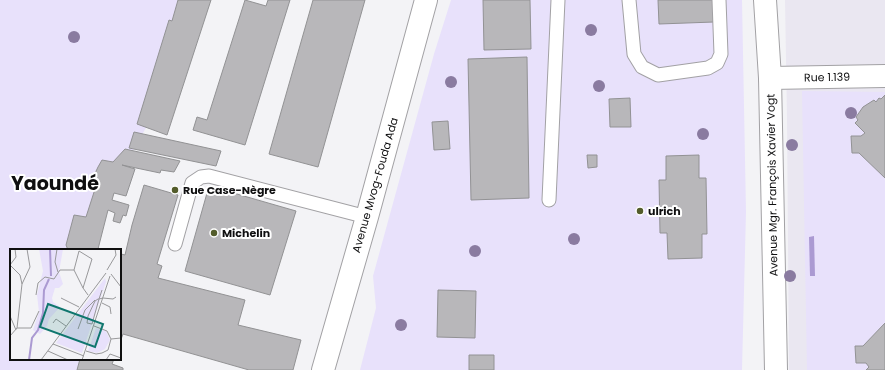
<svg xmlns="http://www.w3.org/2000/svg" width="885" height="370" viewBox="0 0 885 370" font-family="Poppins,sans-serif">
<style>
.built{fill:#eae7f1}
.green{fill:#e8e1fb}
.water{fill:#ab9ad2}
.building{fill:#b8b7ba;stroke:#929294}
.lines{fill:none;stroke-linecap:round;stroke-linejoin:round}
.lane-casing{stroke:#a2a1a4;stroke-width:15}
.street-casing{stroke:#a2a1a4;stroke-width:24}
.secondary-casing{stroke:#a2a1a4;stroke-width:24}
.lane{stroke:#fff;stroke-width:13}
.street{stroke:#fff;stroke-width:22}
.secondary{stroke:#fff;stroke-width:22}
.tree{fill:#8a7ba0}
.poi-dot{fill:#535c2b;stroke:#fff;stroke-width:1.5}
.labels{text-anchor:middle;stroke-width:4;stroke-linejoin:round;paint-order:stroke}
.street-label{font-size:11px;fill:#0f0f10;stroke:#fff}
.poi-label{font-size:11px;font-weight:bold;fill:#0f0f10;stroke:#fff;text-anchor:start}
.town-label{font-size:19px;font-weight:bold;fill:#0f0f10;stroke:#fff}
.inset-river{fill:none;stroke:#ab9ad2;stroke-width:2}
.inset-road{fill:none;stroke:#98989a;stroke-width:1}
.view{fill:#0f766e;fill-opacity:0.15;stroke:#0f766e;stroke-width:2}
.inset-edge{fill:none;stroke:#0f0f10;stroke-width:2}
</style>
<rect width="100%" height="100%" fill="#f3f3f6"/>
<path class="built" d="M785 0H885V370H789L787 118Z"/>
<path class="green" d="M0 0H188L147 126 124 166 102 186 85 250H11V359H92L87 370H0Z
M451 0H742L746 212 742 370H360L376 308 373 276 434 54Z
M802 91 885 92V370H807Z"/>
<path class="water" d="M814 236 815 276H810L809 237Z"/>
<path class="building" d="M178 0H211L167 135 137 124 169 20 172 21Z
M245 0 266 6 268 0H290L245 145 193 130 197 117 207 120Z
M313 0H365L318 167 269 154Z
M483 0H530L531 49 484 50Z
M658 0H714V22L659 24Z
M527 57 529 198 471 200 468 59Z
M885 95V178L859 153H852L851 136H861L865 133 855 123 858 120 856 117 863 107 874 100 876 102 879 98 881 99Z
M630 98 631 127H610L609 99Z
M448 121 450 149 434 150 432 122Z
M134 132 221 151 216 166 129 148Z
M125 149 180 161 174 172 161 170 160 173 122 165 135 169 126 196 114 193 112 200 129 205 126 216 123 215 120 223 113 221 115 213 108 210 98 249 101 250H68L66 245 74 215 86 217 96 186 90 184 98 167 102 160 113 162Z
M587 155H597V167L588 168Z
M699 155V178H706L707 234H702V258L668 259 667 233H660L659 180H666V156Z
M144 185 178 195 157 264 162 266 158 278 245 300 238 325 301 340 293 370H249L123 334 120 342V257L121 254 125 255 132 225Z
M209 186 296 211 270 295 185 271Z
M438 290 476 291 475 338 437 337Z
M885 323V370H866L869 367 866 363H856L855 346H863Z
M469 355H494V370H469Z
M80 359H114L112 364 123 368V370H77Z"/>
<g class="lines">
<defs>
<path id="lane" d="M629 0 634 54 642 67 658 75 708 68 717 63 721 54 719 0
M549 200 558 0
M175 244 192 183 201 177 209 176 367 217"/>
<path id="street" d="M770 78 885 76"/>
<path id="secondary" d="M765 0 770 78 776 370
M323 370 367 217 426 0"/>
</defs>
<use href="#lane" class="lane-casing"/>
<use href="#street" class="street-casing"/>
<use href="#secondary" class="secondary-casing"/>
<use href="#lane" class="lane"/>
<use href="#street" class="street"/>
<use href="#secondary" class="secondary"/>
</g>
<g class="tree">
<circle cx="591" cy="30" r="6"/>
<circle cx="74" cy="37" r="6"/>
<circle cx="451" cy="82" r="6"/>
<circle cx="599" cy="86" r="6"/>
<circle cx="851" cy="113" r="6"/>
<circle cx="703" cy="134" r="6"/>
<circle cx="792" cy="145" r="6"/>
<circle cx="574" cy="239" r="6"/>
<circle cx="475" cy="251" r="6"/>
<circle cx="790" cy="276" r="6"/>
<circle cx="401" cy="325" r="6"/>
</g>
<g class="poi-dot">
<circle cx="175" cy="190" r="4"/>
<circle cx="640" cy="211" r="4"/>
<circle cx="214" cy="233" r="4"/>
</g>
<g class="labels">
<g class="street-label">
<text transform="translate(827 77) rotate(-1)" y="4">Rue 1.139</text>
<text transform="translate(375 185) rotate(-74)" y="4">Avenue Mvog-Fouda Ada</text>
<text transform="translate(772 185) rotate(-91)" y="4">Avenue Mgr. François Xavier Vogt</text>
</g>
<g class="poi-label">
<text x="183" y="194">Rue Case-Nègre</text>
<text x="648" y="215">ulrich</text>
<text x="222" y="237">Michelin</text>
</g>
<g class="town-label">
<text x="55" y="190">Yaoundé</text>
</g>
</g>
<g transform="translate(10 249)">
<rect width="111" height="111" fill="#f3f3f6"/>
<path d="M29 0H53L49 23 53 35 49 39H45L42 49 43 53 50 58 39 70 37 77 30 85 23 81 29 63 27 46 33 22ZM95 29 96 33 72 104 46 94ZM86 79 96 82 100 91 95 100 87 104 78 102Z" fill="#e8e1fb"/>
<path class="inset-river" d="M40 0 41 27M19 111 22 89 28 81 33 64 34 41 39 30"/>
<path class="inset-road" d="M47 0 45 13 48 23M0 16 10 26 12 35 7 79 0 87M0 16 6 8 5 0M97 21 106 6 105 0M101 25 111 38M12 35 20 18 17 0M73 39 64 21 69 2 82 10 73 39 78 46M92 41 89 50 82 75 77 74 78 67 85 52 88 50H89L93 49 103 50 106 48M26 46 28 34 35 28 44 30 50 21H64M51 49 69 58M92 54 100 58 101 65M0 67 6 81M43 74 46 70 56 77M84 77 97 82 101 90 111 89M7 79H21L29 62M68 80 75 61 85 51M43 95 74 107M38 102 58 111M76 102 86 105 92 104 98 101 101 90M31 111 96 24M72 111 100 27M96 111 100 105 111 109"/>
<path class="view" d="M38 55 93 75 85 98 30 78Z"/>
<rect width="111" height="111" class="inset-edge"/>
</g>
</svg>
